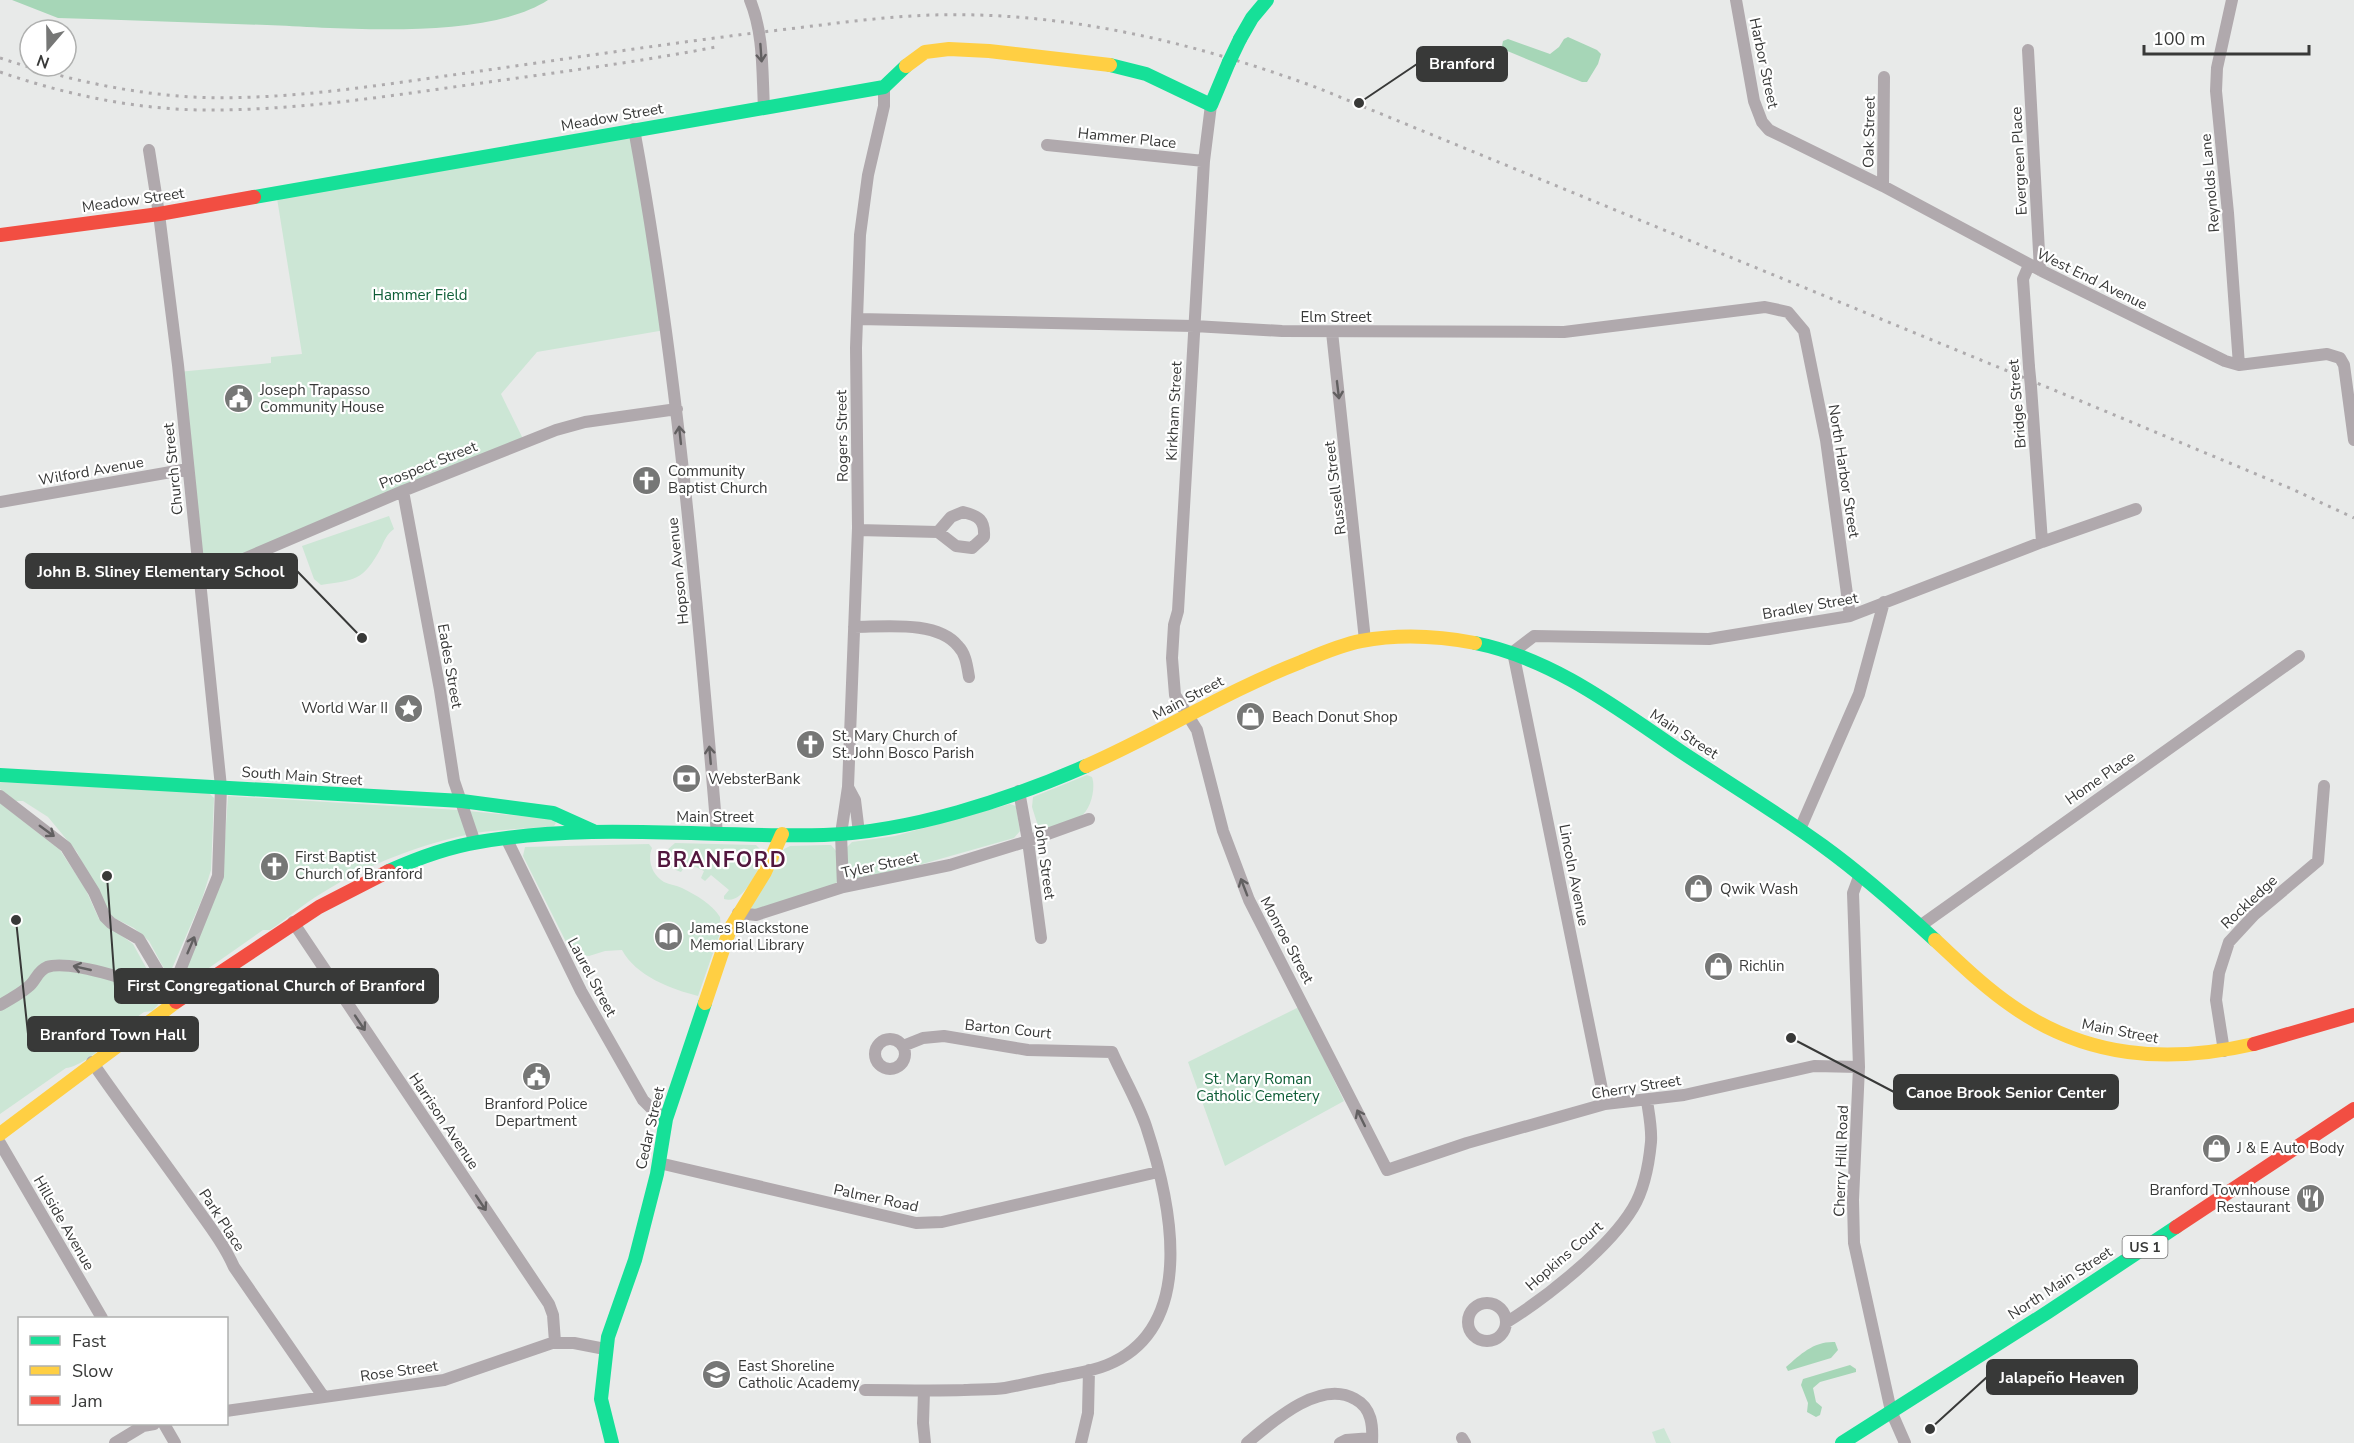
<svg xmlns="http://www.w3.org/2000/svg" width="2354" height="1443" viewBox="0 0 2354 1443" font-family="'Nunito Sans',sans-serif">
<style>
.green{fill:#cce6d5}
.water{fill:#a6d6b7}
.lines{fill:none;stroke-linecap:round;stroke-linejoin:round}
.street{stroke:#b0a9ad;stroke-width:12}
.fast{stroke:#16e098;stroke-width:14}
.slow{stroke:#ffcf43;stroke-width:14}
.jam{stroke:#f24e42;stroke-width:14}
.rail{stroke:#aeabad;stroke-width:3;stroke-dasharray:3 6;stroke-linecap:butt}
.street-bridge{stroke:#b0a9ad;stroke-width:12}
.fast-bridge{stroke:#16e098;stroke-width:14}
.oneway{stroke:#626061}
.labels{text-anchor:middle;stroke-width:4.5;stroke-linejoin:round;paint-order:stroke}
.shield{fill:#fff;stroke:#747474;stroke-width:1.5}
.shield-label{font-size:14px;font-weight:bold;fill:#383938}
.street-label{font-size:15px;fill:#383938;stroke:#fff}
.park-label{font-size:15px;fill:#0d5d36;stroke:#fff}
.poi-label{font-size:15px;fill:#383938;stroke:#fff;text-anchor:start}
.district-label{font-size:21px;font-weight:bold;letter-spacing:1.5px;fill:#52173e;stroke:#fff}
.leader{fill:none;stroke:#383938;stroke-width:2}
.callout-dot{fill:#383938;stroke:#fff;stroke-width:2}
.callout{fill:#383938;stroke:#383938;stroke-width:2}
.callout-label{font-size:16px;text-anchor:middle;font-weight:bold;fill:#fff}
</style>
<rect width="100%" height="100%" fill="#e8eae9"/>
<path class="green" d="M634 129 665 330 537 352 501 394 525 443 199 578 178 372 271 363V357L302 354 276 192Z
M389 516 394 529C387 534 384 541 381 548 363 581 355 580 321 585L314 579 302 546Z
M1087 775 1092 777C1096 788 1091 810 1080 817 1075 820 1067 821 1062 823 1053 826 1047 830 1038 826L1032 807 1033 797Z
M0 782 209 793 214 798 211 870 202 899 170 973 167 974 149 941 134 928 108 915 77 852 48 817 23 801H16L0 789Z
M228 796 458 810 553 819 556 823 554 826C528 829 501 829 476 833 423 843 368 864 322 893 303 904 288 918 270 930H263L206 970 201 978 193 981 187 977 185 970 223 867Z
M0 803 60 850 85 888 99 919 133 944 149 973 158 1005 152 1011 144 1012 108 1038C104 1050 78 1067 66 1068L0 1114Z
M1010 804 1016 806 1020 831 1014 838 894 872 855 880 847 874 846 848 852 842 895 836Z
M675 843 756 845 761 850 763 860C755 874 743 905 724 899V896L729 890 711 875 705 881 701 878 704 871 687 863 681 872C670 868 665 865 665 852Z
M649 844 652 848C647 860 652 875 664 882 670 885 676 885 682 888 696 895 712 904 720 917L721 930 698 996C671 989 636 976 622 950L605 951 589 956 581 955 577 964 523 856 525 847Z
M826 845H831L837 852V882L833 887 752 911 751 905 784 849 790 846Z
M1299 1007 1344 1101 1225 1166 1188 1062Z
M1664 1428 1671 1443H1656L1652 1432Z"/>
<path class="water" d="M12 0H548C485 41 341 28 267 25 197 23 127 20 58 18Z
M1568 37 1597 50 1601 54 1598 64 1587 82H1582L1505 50 1502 46 1503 41 1508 39 1550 54 1559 47 1564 39Z
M1835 1342 1838 1350 1831 1358 1788 1371 1786 1367C1801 1354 1814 1341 1835 1342Z
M1850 1365 1856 1369V1372L1820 1382 1813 1388 1816 1402 1822 1407 1820 1415 1816 1417 1807 1412 1808 1403 1801 1385 1803 1379Z"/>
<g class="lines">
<path class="street" d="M750 0C764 34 762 72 764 108
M1736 0 1754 101 1762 122 1769 130 1883 186 2040 270 2225 361 2239 365 2327 354 2340 358 2344 365 2354 440
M2232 0 2217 68 2216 91 2228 213 2239 365
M2028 50 2040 270
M1211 105 1204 161 1178 611 1174 625 1172 658 1175 695 1197 730 1223 831 1249 900 1387 1170 1467 1143 1605 1104 1684 1095 1814 1066 1859 1067
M634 129C677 362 697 598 717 834
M1047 145 1204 161
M149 150 159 214 178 365 221 787 218 876 179 973 176 1001
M1883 186 1884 77
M2029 265 2023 279 2029 367
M858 319 1194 326 1282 331 1564 332 1765 307 1788 312 1804 331 1826 440 1850 616
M1332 332 1365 640
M2031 387 2042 542
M403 491 440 690 454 781 475 843
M0 502 188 469
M858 530 938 532 951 517 963 512C979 516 985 520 984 537L972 548 956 546 938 532
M199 578 403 491 556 430 585 422 677 409
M854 627C884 627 937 620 958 646 966 654 967 666 969 677
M848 787 855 800 859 833
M1019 791 1028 841 1041 938
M0 796 66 847 94 892 105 917 111 923 139 939 176 1001
M1800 829 1859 694 1884 602
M506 838 581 991 643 1100 653 1110 666 1119
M1860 874 1853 893 1859 1067 1853 1200 1854 1243 1891 1411 1905 1443
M843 887 841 834 848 787 858 528 856 348 860 235 868 175 884 106V87
M738 913 756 915 843 887 950 865 1028 841 1089 819
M293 922 549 1304 553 1315 555 1342
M1920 926 2299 656
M0 1005C9 1000 20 994 28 987 36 981 37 971 47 967 70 959 152 985 173 999
M875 1054a15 15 0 1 1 30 0a15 15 0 1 1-30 0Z
M2224 1051 2216 1000 2219 973 2229 942 2254 915 2318 861 2324 786
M92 1062C124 1108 157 1152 189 1197 205 1220 223 1242 234 1267L323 1396
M1605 1104 1513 652 1534 636 1709 639 1850 616 2042 542 2136 509
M0 1143 102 1318
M659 1163 916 1223 942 1222 1158 1172
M1468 1322a19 19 0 1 1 38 0a19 19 0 1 1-38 0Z
M1507 1322C1547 1297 1609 1248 1633 1208 1644 1190 1649 1163 1651 1142 1652 1129 1649 1114 1647 1101
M865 1390C898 1390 931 1391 964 1390 978 1389 992 1390 1005 1388 1022 1385 1038 1381 1054 1378 1071 1374 1090 1372 1107 1365 1200 1327 1170 1199 1146 1126 1137 1100 1123 1077 1112 1052L1028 1050 944 1036 923 1038 903 1046
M924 1391 923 1423 925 1443
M226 1411 444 1380 552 1343H574L605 1349
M164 1424 175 1443
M1462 1438 1465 1443
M115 1443 143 1426 154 1424
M1081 1443 1088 1413 1089 1370
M1247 1443C1273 1421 1320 1379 1355 1399 1372 1408 1373 1426 1372 1443
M1340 1443 1346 1440 1372 1438"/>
<path class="fast" d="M1240 39 1252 18 1267 0
M1110 65 1146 74 1211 105 1229 62
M254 197 884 87 906 66
M1475 643C1554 659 1618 709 1683 753 1730 784 1778 813 1823 846 1863 875 1899 907 1935 940
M0 775 462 801 553 813 593 831
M389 871C418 858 448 847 479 842 593 822 710 838 824 835 910 832 1008 800 1086 766
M612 1443 601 1399 608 1337 635 1260 657 1174 666 1119 705 1003
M1842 1443 2048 1312 2176 1227"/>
<path class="slow" d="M906 66 925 52 949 49 989 51 1110 65
M1086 766C1159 734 1226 691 1301 662 1320 654 1340 645 1361 641 1398 634 1439 636 1475 643
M1935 940C1960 963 1984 987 2012 1006 2086 1058 2167 1064 2254 1044
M705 1003 730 929 765 872 782 834
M0 1134 176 1002"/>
<path class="jam" d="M0 235 159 214 254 197
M176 1002 319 907 389 871
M2254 1044 2354 1015
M2176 1227 2354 1109"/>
<path class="rail" d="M0 58C61 78 126 93 191 97 275 101 361 88 445 76 553 61 662 44 771 31 824 25 877 17 931 15 1065 11 1193 42 1318 88L2088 404 2292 489 2354 518
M0 72C64 94 133 109 201 110 295 111 389 96 482 83 560 72 638 62 716 47"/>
<path class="street-bridge" d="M2029 367 2031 387"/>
<path class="fast-bridge" d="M1229 62 1240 39"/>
</g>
<defs><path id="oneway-shaft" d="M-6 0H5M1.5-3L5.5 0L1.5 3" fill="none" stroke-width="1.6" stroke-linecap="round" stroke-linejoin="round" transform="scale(1.5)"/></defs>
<g class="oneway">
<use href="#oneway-shaft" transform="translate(761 53) rotate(86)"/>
<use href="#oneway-shaft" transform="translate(1338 390) rotate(83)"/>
<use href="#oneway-shaft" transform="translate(680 435) rotate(-96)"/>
<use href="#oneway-shaft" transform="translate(710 755) rotate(-95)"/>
<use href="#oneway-shaft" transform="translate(47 831) rotate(36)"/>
<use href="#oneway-shaft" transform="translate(1244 887) rotate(-111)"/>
<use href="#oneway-shaft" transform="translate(191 945) rotate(-67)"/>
<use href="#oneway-shaft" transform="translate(82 968) rotate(-167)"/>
<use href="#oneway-shaft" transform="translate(360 1023) rotate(56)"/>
<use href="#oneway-shaft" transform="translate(1361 1118) rotate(-116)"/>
<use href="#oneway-shaft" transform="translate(481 1203) rotate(56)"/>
</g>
<defs>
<symbol id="civic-disc" viewBox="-11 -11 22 22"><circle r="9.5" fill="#767776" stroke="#fff"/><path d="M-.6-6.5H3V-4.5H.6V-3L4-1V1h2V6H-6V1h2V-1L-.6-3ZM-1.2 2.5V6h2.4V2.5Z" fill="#fff"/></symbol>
<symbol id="church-disc" viewBox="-11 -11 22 22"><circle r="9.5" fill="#767776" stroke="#fff"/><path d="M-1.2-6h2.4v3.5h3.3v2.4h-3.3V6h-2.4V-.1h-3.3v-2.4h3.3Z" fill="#fff"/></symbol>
<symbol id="sight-disc" viewBox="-11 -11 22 22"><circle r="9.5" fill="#767776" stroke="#fff"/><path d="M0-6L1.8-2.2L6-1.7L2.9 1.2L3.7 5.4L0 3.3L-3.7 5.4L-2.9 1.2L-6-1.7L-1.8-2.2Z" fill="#fff"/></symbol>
<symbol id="shop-disc" viewBox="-11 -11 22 22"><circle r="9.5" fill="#767776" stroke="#fff"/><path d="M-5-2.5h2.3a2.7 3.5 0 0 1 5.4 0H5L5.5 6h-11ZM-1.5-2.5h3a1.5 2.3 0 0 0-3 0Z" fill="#fff"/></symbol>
<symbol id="bank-disc" viewBox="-11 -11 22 22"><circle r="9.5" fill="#767776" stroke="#fff"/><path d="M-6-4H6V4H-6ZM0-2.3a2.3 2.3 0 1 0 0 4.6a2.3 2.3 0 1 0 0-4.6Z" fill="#fff"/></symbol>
<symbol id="library-disc" viewBox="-11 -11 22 22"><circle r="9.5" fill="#767776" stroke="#fff"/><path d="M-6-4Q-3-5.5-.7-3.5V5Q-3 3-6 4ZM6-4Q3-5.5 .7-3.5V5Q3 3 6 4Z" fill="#fff"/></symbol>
<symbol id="restaurant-disc" viewBox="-11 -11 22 22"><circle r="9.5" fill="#767776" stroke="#fff"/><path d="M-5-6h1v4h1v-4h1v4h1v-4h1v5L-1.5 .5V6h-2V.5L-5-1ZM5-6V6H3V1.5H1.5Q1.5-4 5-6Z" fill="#fff"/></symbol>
<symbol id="school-disc" viewBox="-11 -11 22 22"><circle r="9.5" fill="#767776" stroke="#fff"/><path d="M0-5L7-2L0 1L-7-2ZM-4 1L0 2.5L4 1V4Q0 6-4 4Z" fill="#fff"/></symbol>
</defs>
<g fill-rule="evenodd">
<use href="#civic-disc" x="222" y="382" width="33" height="33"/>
<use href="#church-disc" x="630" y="464" width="33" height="33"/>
<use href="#sight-disc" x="392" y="692" width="33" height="33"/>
<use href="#shop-disc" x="1234" y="700" width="33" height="33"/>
<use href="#church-disc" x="794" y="728" width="33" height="33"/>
<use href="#bank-disc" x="670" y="762" width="33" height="33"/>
<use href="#church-disc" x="258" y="850" width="33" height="33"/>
<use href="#shop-disc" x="1682" y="872" width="33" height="33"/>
<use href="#library-disc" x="652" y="920" width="33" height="33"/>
<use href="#shop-disc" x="1702" y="950" width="33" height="33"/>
<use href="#civic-disc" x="520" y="1060" width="33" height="33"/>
<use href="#shop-disc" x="2200" y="1132" width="33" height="33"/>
<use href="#restaurant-disc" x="2294" y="1182" width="33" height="33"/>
<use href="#school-disc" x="700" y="1358" width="33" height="33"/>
</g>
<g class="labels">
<rect class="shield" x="2122.5" y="1236" width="45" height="22" rx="4.5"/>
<g class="shield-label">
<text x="2145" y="1252">US 1</text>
</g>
<g class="street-label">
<text transform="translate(1764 63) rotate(78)" y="5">Harbor Street</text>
<text transform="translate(612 117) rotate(-10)" y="5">Meadow Street</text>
<text transform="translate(1869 132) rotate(-89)" y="5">Oak Street</text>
<text transform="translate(1127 138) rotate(6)" y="5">Hammer Place</text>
<text transform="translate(2019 161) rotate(-93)" y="5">Evergreen Place</text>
<text transform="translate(2210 183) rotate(-95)" y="5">Reynolds Lane</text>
<text transform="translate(133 200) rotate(-8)" y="5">Meadow Street</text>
<text transform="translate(2092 279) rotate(26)" y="5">West End Avenue</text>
<text x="1336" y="322">Elm Street</text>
<text transform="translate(2017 404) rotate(-95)" y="5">Bridge Street</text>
<text transform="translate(1174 411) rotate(-87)" y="5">Kirkham Street</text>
<text transform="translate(842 436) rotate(-91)" y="5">Rogers Street</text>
<text transform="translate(428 465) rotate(-22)" y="5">Prospect Street</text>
<text transform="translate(173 469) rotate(-96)" y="5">Church Street</text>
<text transform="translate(91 471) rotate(-10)" y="5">Wilford Avenue</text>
<text transform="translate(1844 471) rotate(81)" y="5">North Harbor Street</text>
<text transform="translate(1335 488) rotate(-97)" y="5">Russell Street</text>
<text transform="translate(678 571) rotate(-96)" y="5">Hopson Avenue</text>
<text transform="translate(1810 606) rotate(-10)" y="5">Bradley Street</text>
<text transform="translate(450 666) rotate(80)" y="5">Eades Street</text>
<text transform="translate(1188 698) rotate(-28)" y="5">Main Street</text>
<text transform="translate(1684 734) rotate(33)" y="5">Main Street</text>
<text transform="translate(302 776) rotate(4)" y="5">South Main Street</text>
<text transform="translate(2100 778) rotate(-35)" y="5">Home Place</text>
<text x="715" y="822">Main Street</text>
<text transform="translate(1045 862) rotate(82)" y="5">John Street</text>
<text transform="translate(880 865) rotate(-12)" y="5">Tyler Street</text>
<text transform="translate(1574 875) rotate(79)" y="5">Lincoln Avenue</text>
<text transform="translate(2249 902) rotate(-43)" y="5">Rockledge</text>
<text transform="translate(1287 940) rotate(62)" y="5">Monroe Street</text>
<text transform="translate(592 977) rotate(62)" y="5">Laurel Street</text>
<text transform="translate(1008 1029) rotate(6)" y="5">Barton Court</text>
<text transform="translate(2120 1031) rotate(11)" y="5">Main Street</text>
<text transform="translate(1636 1087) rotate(-9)" y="5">Cherry Street</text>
<text transform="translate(444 1121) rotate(56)" y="5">Harrison Avenue</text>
<text transform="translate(650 1128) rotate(-77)" y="5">Cedar Street</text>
<text transform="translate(1841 1161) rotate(-88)" y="5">Cherry Hill Road</text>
<text transform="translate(876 1198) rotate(12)" y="5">Palmer Road</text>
<text transform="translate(222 1220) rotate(57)" y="5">Park Place</text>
<text transform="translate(64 1223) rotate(60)" y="5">Hillside Avenue</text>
<text transform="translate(1564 1256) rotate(-41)" y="5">Hopkins Court</text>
<text transform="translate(2060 1283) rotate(-33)" y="5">North Main Street</text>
<text transform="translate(399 1371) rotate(-8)" y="5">Rose Street</text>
</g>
<g class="park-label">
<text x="420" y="300">Hammer Field</text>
<text x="1258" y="1084">St. Mary Roman<tspan x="1258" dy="17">Catholic Cemetery</tspan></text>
</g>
<g class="poi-label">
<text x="260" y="395">Joseph Trapasso<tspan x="260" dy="17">Community House</tspan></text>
<text x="668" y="476">Community<tspan x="668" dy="17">Baptist Church</tspan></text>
<text x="388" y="713" text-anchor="end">World War II</text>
<text x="1272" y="722">Beach Donut Shop</text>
<text x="832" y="741">St. Mary Church of<tspan x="832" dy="17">St. John Bosco Parish</tspan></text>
<text x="708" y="784">WebsterBank</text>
<text x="295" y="862">First Baptist<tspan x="295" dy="17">Church of Branford</tspan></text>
<text x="1720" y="894">Qwik Wash</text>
<text x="690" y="933">James Blackstone<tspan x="690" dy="17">Memorial Library</tspan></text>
<text x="1739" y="971">Richlin</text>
<text x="536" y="1109" text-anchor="middle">Branford Police<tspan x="536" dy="17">Department</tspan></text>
<text x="2237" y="1153">J &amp; E Auto Body</text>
<text x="2290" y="1195" text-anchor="end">Branford Townhouse<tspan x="2290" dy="17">Restaurant</tspan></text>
<text x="738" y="1371">East Shoreline<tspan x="738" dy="17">Catholic Academy</tspan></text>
</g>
<g class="district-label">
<text x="722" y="867">BRANFORD</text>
</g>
</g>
<path class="leader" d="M1359 103L1417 64M362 638L297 571M107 876L115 986M16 920L28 1034M1791 1038L1894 1092M1930 1429L1987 1377"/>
<g class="callout-dot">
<circle cx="1359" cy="103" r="6"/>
<circle cx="362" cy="638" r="6"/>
<circle cx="107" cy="876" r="6"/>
<circle cx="16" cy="920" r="6"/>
<circle cx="1791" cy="1038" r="6"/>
<circle cx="1930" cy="1429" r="6"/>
</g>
<g class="callout">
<rect x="1417" y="47" width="90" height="34" rx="6"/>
<rect x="26" y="554" width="271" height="34" rx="6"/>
<rect x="115" y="969" width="323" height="34" rx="6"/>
<rect x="28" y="1017" width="170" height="34" rx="6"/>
<rect x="1894" y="1075" width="224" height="34" rx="6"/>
<rect x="1987" y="1360" width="150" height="34" rx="6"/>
</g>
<g class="callout-label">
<text x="1462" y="69">Branford</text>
<text x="161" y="577">John B. Sliney Elementary School</text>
<text x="276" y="991">First Congregational Church of Branford</text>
<text x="113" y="1040">Branford Town Hall</text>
<text x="2006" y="1098">Canoe Brook Senior Center</text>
<text x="2062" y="1383">Jalapeño Heaven</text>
</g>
<rect x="18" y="1317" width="210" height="108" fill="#ffffff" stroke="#afb0af" stroke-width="1.5"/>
<rect x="30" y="1336" width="30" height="9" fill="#16e098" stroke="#afb0af" stroke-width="1.5"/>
<text x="72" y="1347" font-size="18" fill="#383938">Fast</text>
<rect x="30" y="1366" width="30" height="9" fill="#ffcf43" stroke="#afb0af" stroke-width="1.5"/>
<text x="72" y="1377" font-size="18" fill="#383938">Slow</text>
<rect x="30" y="1396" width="30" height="9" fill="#f24e42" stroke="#afb0af" stroke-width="1.5"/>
<text x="72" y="1407" font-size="18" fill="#383938">Jam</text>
<g transform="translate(48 48) rotate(200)"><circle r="28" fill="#ffffff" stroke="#afb0af" stroke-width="1.5"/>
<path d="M0-4.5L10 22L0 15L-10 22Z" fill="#767776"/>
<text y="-9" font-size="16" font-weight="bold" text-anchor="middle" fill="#383938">N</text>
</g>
<path d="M2144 45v9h165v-9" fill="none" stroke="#383938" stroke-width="3"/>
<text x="2153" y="45" font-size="18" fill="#383938" stroke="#ffffff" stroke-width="4.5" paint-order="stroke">100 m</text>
</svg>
